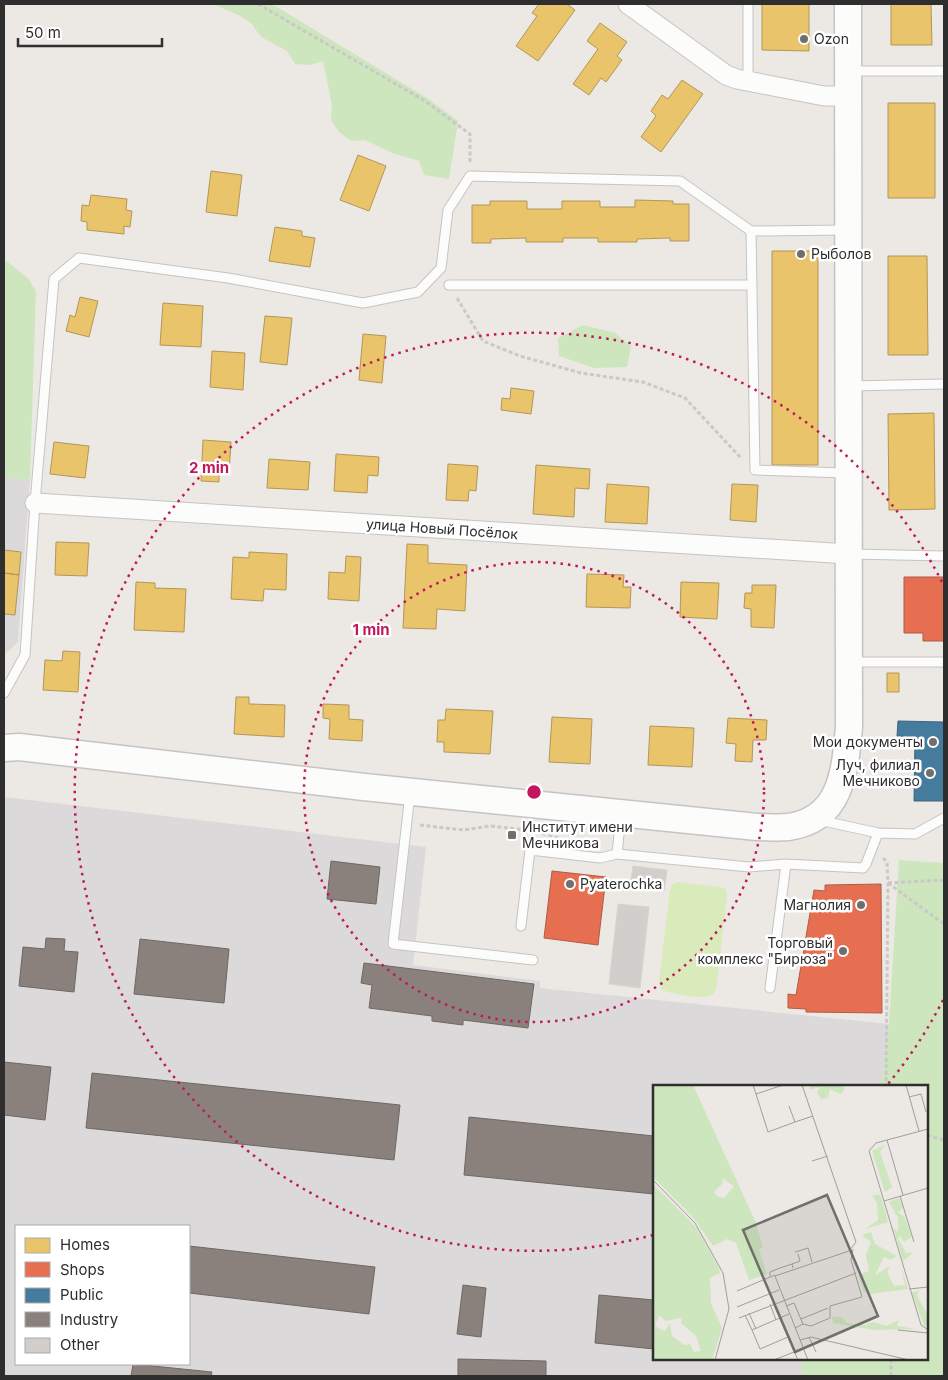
<svg xmlns="http://www.w3.org/2000/svg" width="948" height="1380" viewBox="0 0 948 1380" font-family="Inter,sans-serif">
<style>
.industrial{fill:#dcd9db;fill-rule:evenodd}
.green{fill:#cee6be}
.pitch{fill:#d9eabb}
.homes{fill:#e9c46a;stroke:#b19758}
.shops{fill:#e76f51;stroke:#b05c46}
.public{fill:#457b9d;stroke:#3e647c}
.industry{fill:#8a817c;stroke:#6e6865}
.building{fill:#d1cecb;stroke:#d7d4d0}
.lines{fill:none;stroke-linecap:round;stroke-linejoin:round}
.service-casing{stroke:#c5c4c5;stroke-width:11}
.minor-casing{stroke:#c5c4c5;stroke-width:21}
.secondary-casing{stroke:#c5c4c5;stroke-width:29}
.path{stroke:#c9c9c8;stroke-width:3;stroke-dasharray:4 2.5;stroke-linecap:butt}
.service{stroke:#fcfcfb;stroke-width:9}
.minor{stroke:#fcfcfb;stroke-width:19}
.secondary{stroke:#fcfcfb;stroke-width:26}
.ring{fill:none;stroke:#c2185b;stroke-width:2.5;stroke-dasharray:2.5 5}
.poi-dot{fill:#706f6e;stroke:#fff;stroke-width:2}
.labels{text-anchor:middle;stroke-width:5;stroke-linejoin:round;paint-order:stroke}
.poi-label{font-size:14px;fill:#2e2e2e;stroke:#fff;text-anchor:start}
.street-label{font-size:14px;fill:#2e2e2e;stroke:#fff}
.inset-road{fill:none;stroke:#a09e9b;stroke-width:1}
.view{fill:#706f6e;fill-opacity:0.15;stroke:#706f6e;stroke-width:2.5}
.inset-edge{fill:none;stroke:#2e2e2e;stroke-width:2.5}
.centre{fill:#c2185b;stroke:#fff;stroke-width:2.5}
.ring-label{font-size:15px;text-anchor:middle;font-weight:bold;fill:#c2185b;stroke:#fff;stroke-width:5;stroke-linejoin:round;paint-order:stroke}
</style>
<rect width="100%" height="100%" fill="#ece8e4"/>
<path class="industrial" d="M4 477 30 480 18 642 4 655Z
M4 797 426 847 413 965 540 981V988L889 1024 881 1086H654V1359H802L801 1376H4ZM16 1226H189V1364H16Z"/>
<path class="green" d="M213 4H272L427 98 458 121 449 179 424 175 419 161 392 153 365 140 351 141 339 132 331 120 332 105 323 61 310 65 295 64 287 51 261 37 252 24 240 16Z
M4 259 28 278 36 291 30 480 4 477Z
M583 325 615 333 631 346 627 367 594 368 559 356 558 338Z
M899 860 944 863V1376H801L802 1359H927V1086H881L889 1024Z"/>
<path class="pitch" d="M679 882 719 887 726 889 727 897 716 989C715 991 714 994 712 995 705 1000 668 994 661 989L659 982 670 890 672 884Z"/>
<path class="homes" d="M539 4H567L575 10 538 61 516 46 537 16 532 13Z
M762 4H809V51L762 50Z
M891 4H931L932 45H891Z
M600 23 627 42 617 56 622 60 606 82 601 78 589 95 573 84 598 49 587 41Z
M682 80 703 94 661 152 641 137 656 116 651 111 662 95 668 99Z
M888 103H935V198H888Z
M358 155 386 166 369 211 340 200Z
M211 171 242 175 237 216 206 212Z
M91 195 127 199 126 210 132 211 130 227 124 226V234L87 230V222L81 221 82 205 89 206Z
M635 200 673 201V204H689V241H670V238L637 239V242H598V238H563V242H526V238L491 239V243H472V205H490V201H527V209H562V201H600V207H635Z
M275 227 302 231V236L315 238 310 267 269 261Z
M772 251H818V465H772Z
M888 256H927L928 355H888Z
M80 297 98 301 89 337 66 331 70 315 75 317Z
M163 303 203 306 201 347 160 345Z
M265 316 292 318 287 365 260 362Z
M363 334 386 336 382 383 359 380Z
M212 351 245 353 243 390 210 387Z
M511 388 534 391 531 414 501 410 502 398 510 399Z
M934 413 935 509 889 510 888 414Z
M203 440 231 442 229 474H219V482L201 481Z
M54 442 89 446 85 478 50 474Z
M336 454 379 457 378 476 368 475 367 493 334 491Z
M269 459 310 462 308 490 267 488Z
M448 464 478 466 476 491 469 490 468 501 446 500Z
M536 465 590 469 589 489 575 488 574 517 533 514Z
M607 484 649 487 647 524 605 522Z
M732 484 758 485 756 522 730 520Z
M56 542 89 543 87 576 55 575Z
M407 544 428 545V563L467 565 465 611 437 609 436 629 403 628Z
M4 550 21 552 19 575 4 573Z
M249 552 287 554 286 590 264 589 263 601 231 599 233 557 249 558Z
M346 556 361 557 359 601 328 599 329 572 345 573Z
M4 573 19 575 15 615 4 614Z
M587 574 624 575 623 587H631L630 608 586 607Z
M136 582 155 583V588L186 589 184 632 134 630Z
M681 582 719 583 717 619 680 617Z
M752 585H776L774 628 751 627V609L744 608 745 593H752Z
M63 651 80 652 78 692 43 690 45 660 62 661Z
M887 673H899V692H887Z
M236 697H249V704L285 705 284 737 234 734Z
M323 704 349 705V719L363 720 362 741 329 739 330 719 323 718Z
M446 709 493 711 490 754 444 752V742H437L438 720H445Z
M552 717 592 719 590 764 549 762Z
M728 718 767 720 766 740H753L752 762 735 761 736 744 726 743Z
M650 726 694 728 692 767 648 765Z"/>
<path class="shops" d="M904 577H944V641H923V633H904Z
M552 871 606 877 598 945 544 938Z
M881 884 882 1013 806 1012V1009L788 1008V994L796 995 814 890 825 891V885Z"/>
<path class="public" d="M898 721 944 722V801H914L915 737 897 736Z"/>
<path class="industry" d="M331 861 380 867 376 904 327 899Z
M46 938 65 939 64 951 78 952 74 992 19 986 23 947 45 949Z
M140 939 229 949 224 1003 134 994Z
M364 963 534 984 528 1028 463 1020V1025L432 1021V1016L369 1008 372 985 361 983Z
M4 1062 51 1067 45 1120 4 1115Z
M92 1073 400 1105 394 1160 86 1128Z
M469 1117 654 1136V1194L464 1175Z
M189 1246 375 1267 369 1314 189 1293Z
M463 1285 486 1288 481 1337 457 1334Z
M599 1295 654 1300V1349L595 1343Z
M458 1359 546 1361V1376H458Z
M133 1364 212 1372 211 1376H131Z"/>
<path class="building" d="M633 866 667 870 664 891 630 887Z
M618 904 649 907 640 988 609 984Z"/>
<g class="lines">
<defs>
<path id="service" d="M850 71H944
M748 82V4
M449 285H751
M850 386 944 384
M845 473 755 470 751 231 846 230
M852 554 944 556
M852 662H944
M4 693 25 655 35 503 54 279 79 258 228 278 363 303 418 292 441 268 448 210 470 176 680 181 751 231
M410 794 393 944 533 960
M621 815 617 854 749 867 786 864 863 868 866 864 878 833
M819 820 878 833 915 834 944 818
M521 926 530 850 600 858 617 854
M770 988 786 864"/>
<path id="minor" d="M628 4 726 75 737 79 824 96H848
M35 503 849 554"/>
<path id="secondary" d="M4 748 19 747 364 787 757 827C767 827 778 828 788 827 842 820 845 770 849 727L848 4"/>
</defs>
<use href="#service" class="service-casing"/>
<use href="#minor" class="minor-casing"/>
<use href="#secondary" class="secondary-casing"/>
<path class="path" d="M258 4 425 101 470 134V163
M457 298 483 341 520 356 581 373 643 382 685 398 741 458
M420 825 464 830 490 826 534 831 559 838
M883 858 887 862 888 883 886 1086
M888 883 944 924
M888 883 944 880
M927 1135 944 1140
M891 1376V1359"/>
<use href="#service" class="service"/>
<use href="#minor" class="minor"/>
<use href="#secondary" class="secondary"/>
</g>
<g class="ring">
<circle cx="534" cy="792" r="230"/>
<path d="M943 1000A459 459 0 0 1 888 1084M653 1235A459 459 0 1 1 943 584"/>
</g>
<g class="poi-dot">
<circle cx="804" cy="39" r="5"/>
<circle cx="801" cy="254" r="5"/>
<circle cx="933" cy="742" r="5"/>
<circle cx="930" cy="773" r="5"/>
<rect x="507" y="830" width="10" height="10" rx="2.5"/>
<circle cx="570" cy="884" r="5"/>
<circle cx="861" cy="905" r="5"/>
<circle cx="843" cy="951" r="5"/>
</g>
<g class="labels">
<g class="poi-label">
<text x="814" y="44">Ozon</text>
<text x="811" y="259">Рыболов</text>
<text x="923" y="747" text-anchor="end">Мои документы</text>
<text x="920" y="770" text-anchor="end">Луч, филиал<tspan x="920" dy="16">Мечниково</tspan></text>
<text x="522" y="832">Институт имени<tspan x="522" dy="16">Мечникова</tspan></text>
<text x="580" y="889">Pyaterochka</text>
<text x="851" y="910" text-anchor="end">Магнолия</text>
<text x="833" y="948" text-anchor="end">Торговый<tspan x="833" dy="16">комплекс "Бирюза"</tspan></text>
</g>
<g class="street-label">
<text transform="translate(442 529) rotate(4)" y="5">улица Новый Посёлок</text>
</g>
</g>
<g transform="translate(653 1085)">
<rect width="275" height="275" fill="#ece8e4"/>
<path d="M0 0H40L103 138 110 162 106 164 114 189 96 195 83 158 74 154 60 161 39 131 0 92ZM69 93 81 101 71 113 64 111 61 107 70 98ZM157 0H190L191 6 187 9 177 4 175 13 168 14 164 8 167 2 157 5ZM233 59 227 67 239 102 232 107 219 66ZM0 99 44 143 66 183 67 188 57 193 58 218 69 243 59 275H0ZM7 230 12 236 28 233V238L43 251 48 266 41 267 37 259 31 260 19 251 17 238 12 246 5 243 2 240ZM224 109 228 111 235 137 212 144 225 135 224 118 219 111ZM246 113 250 122 245 128 251 131 259 152 251 157 247 151 245 153 253 168 261 167 250 176 240 143 245 147V133L236 117ZM218 147 222 159 244 171 238 175 231 172 222 190 237 181 234 187 241 201 252 200 248 181 255 204 218 209 211 207 205 190 216 186 213 170 218 157 209 150ZM266 205 264 210 275 231V242L271 241 259 208ZM179 232H189L194 238 212 240 220 237 233 241 246 235 244 241 263 244 221 245 180 238Z" fill="#cee6be" fill-rule="evenodd"/>
<path class="inset-road" d="M100 0 103 9 130 0M149 0 203 157 196 166 122 191 155 275M253 0 266 46M103 9 115 47 142 37M256 12 268 9 273 27M136 21 142 37 160 31M275 44 223 58 216 66 268 240 275 245M234 55 250 110M159 76 175 71M0 95 42 138 70 188 76 224 62 275M247 111 261 157M231 116 275 103M142 167 155 163 159 177M139 179 147 176 145 169M117 191V187L127 183 139 179 140 183M256 204 275 202M84 206 122 190M120 218 145 275M117 219 123 235M133 221 141 218 150 239 142 243M84 222 126 205M96 228 103 244M92 230 99 245M86 233 203 188M148 234 175 223M150 239 158 241 177 233V221L209 212 198 175 200 164M245 245 275 248M135 252 107 264 99 245 136 229M156 252 163 267M147 255 158 252 256 275M121 275 141 267"/>
<path class="view" d="M174 110 225 231 142 267 90 145Z"/>
<rect width="275" height="275" class="inset-edge"/>
</g>
<circle cx="534" cy="792" r="8" class="centre"/>
<g class="ring-label">
<text x="209" y="473">2 min</text>
<text x="371" y="635">1 min</text>
</g>
<rect width="948" height="1380" fill="none" stroke="#2e2e2e" stroke-width="10"/>
<rect x="15" y="1225" width="175" height="140" fill="#ffffff" stroke="#ababab"/>
<rect x="25" y="1238" width="25" height="15" fill="#e9c46a" stroke="#ababab"/>
<text x="60" y="1250" font-size="15" fill="#2e2e2e">Homes</text>
<rect x="25" y="1262" width="25" height="15" fill="#e76f51" stroke="#ababab"/>
<text x="60" y="1275" font-size="15" fill="#2e2e2e">Shops</text>
<rect x="25" y="1288" width="25" height="15" fill="#457b9d" stroke="#ababab"/>
<text x="60" y="1300" font-size="15" fill="#2e2e2e">Public</text>
<rect x="25" y="1312" width="25" height="15" fill="#8a817c" stroke="#ababab"/>
<text x="60" y="1325" font-size="15" fill="#2e2e2e">Industry</text>
<rect x="25" y="1338" width="25" height="15" fill="#d1cecb" stroke="#ababab"/>
<text x="60" y="1350" font-size="15" fill="#2e2e2e">Other</text>
<path d="M18 38v8h144v-8" fill="none" stroke="#2e2e2e" stroke-width="2.5"/>
<text x="25" y="38" font-size="15" fill="#2e2e2e" stroke="#ffffff" stroke-width="4" paint-order="stroke">50 m</text>
</svg>
